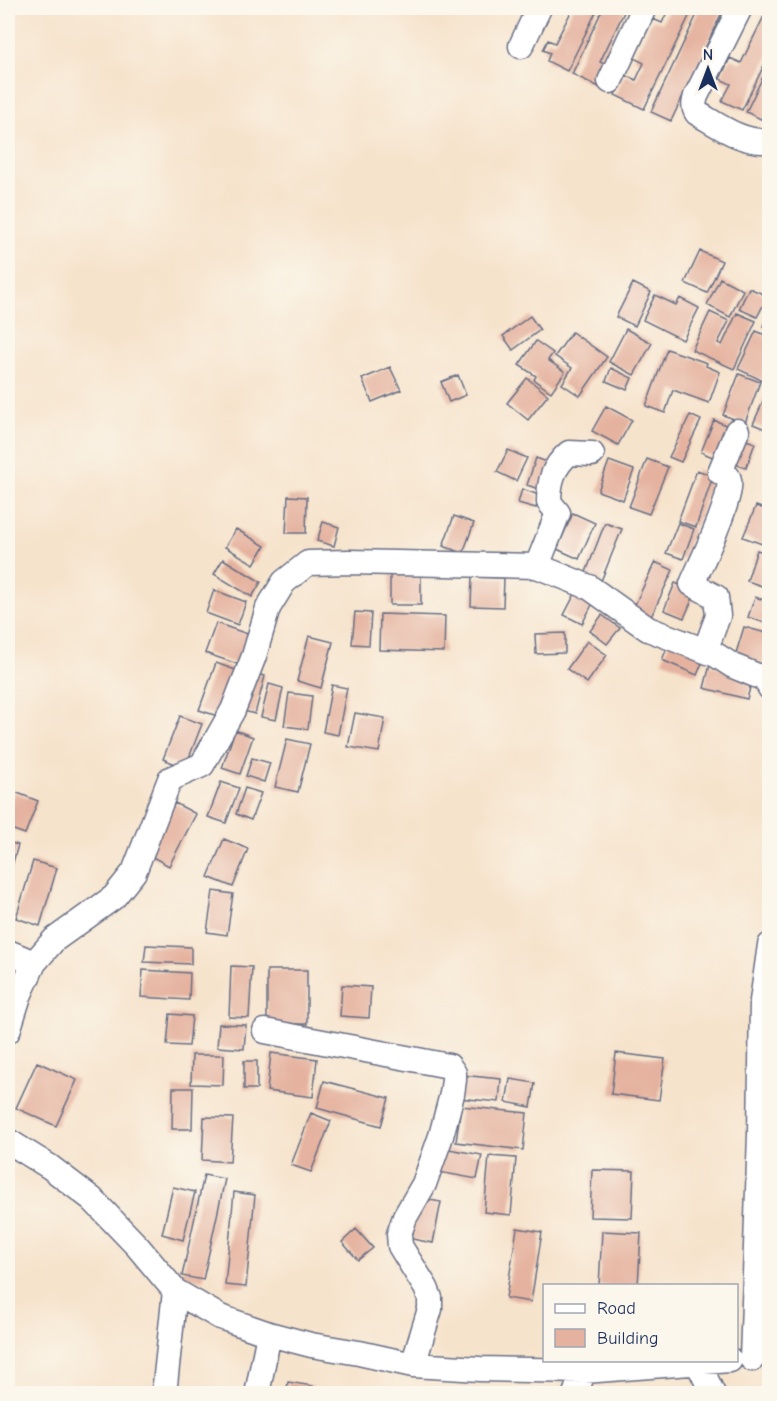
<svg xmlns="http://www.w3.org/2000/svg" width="777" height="1401" viewBox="0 0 777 1401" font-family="'Comic Neue',sans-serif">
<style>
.building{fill:#e5b29f}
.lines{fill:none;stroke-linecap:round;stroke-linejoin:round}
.minor-casing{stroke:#686e84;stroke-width:27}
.minor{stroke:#fff;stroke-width:24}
</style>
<rect width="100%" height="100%" fill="#fbf7ec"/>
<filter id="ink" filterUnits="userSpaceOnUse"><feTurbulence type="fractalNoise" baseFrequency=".0167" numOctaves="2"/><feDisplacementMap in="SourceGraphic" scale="12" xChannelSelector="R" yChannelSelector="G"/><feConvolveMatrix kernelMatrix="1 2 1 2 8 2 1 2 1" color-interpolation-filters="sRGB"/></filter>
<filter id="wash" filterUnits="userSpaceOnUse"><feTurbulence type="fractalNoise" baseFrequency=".008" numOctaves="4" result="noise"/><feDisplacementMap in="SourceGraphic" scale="24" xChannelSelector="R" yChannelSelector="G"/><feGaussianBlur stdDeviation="1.35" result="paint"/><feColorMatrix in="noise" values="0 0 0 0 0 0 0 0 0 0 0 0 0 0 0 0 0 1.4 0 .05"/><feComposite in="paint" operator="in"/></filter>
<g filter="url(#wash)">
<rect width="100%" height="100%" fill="#f6e3cc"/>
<g id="blocks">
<path class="building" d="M573 8H598L567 71 547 61 550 53 543 50 548 40 555 43Z
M603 8H626L600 62 611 68 601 88 572 74Z
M669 8H693L644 109 615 95 625 75 636 80 644 63 634 58 653 19 662 23Z
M700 8H724L671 121 651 112Z
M768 8H770V53L742 110 722 101 731 84 720 79 730 58 741 63Z
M770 62V113L765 121 746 112Z
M700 251 722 261 707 293 685 283Z
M720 278 743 290 730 317 707 305Z
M633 283 651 292 635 326 616 317Z
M749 288 768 296 757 317 739 309Z
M655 295 676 305 680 298 699 308 683 340 643 320Z
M710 312 729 321 718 343 722 345 737 313 756 321 734 369 692 350Z
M770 312V329L763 326Z
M530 316 540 330 513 350 503 336Z
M626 329 652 343 634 375 609 362Z
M756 331 770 337V362L761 380 738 369Z
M572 332 607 357 580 396 562 384 572 368 555 356Z
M536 341 553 353 548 360 565 372 551 392 534 380 536 376 519 365Z
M667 349 707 363 706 366 720 372 709 403 673 390 665 413 646 406Z
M390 367 401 390 372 402 362 379Z
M611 368 632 378 627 390 606 381Z
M739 374 760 382 745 423 723 415Z
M458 375 466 395 449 402 441 382Z
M527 378 548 395 528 420 507 403Z
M770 386V431L753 424Z
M606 406 632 420 618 445 592 431Z
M690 415 701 420 681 462 669 457Z
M714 420 735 429 722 461 701 452Z
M740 438 755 443 746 468 732 463Z
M508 450 527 458 516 481 497 472Z
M536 458 553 464 544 491 527 485Z
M647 459 668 467 649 514 629 507Z
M609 461 634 470 623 500 598 491Z
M697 470 713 476 696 527 678 521Z
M522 489 539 495 536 508 518 503Z
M288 496 307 497 306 533H286Z
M756 506 770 511V547L743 537Z
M573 513 595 523 579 559 557 549Z
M454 516 474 523 463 553 443 546Z
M323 522 339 527 334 546 317 541Z
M605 523 622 529 599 586 583 580Z
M678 523 694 529 683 559 666 553Z
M236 529 265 546 254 564 225 547Z
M757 550 770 554V574L765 587 747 581Z
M223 559 261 582 252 597 214 574Z
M655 562 673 570 649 621 631 613Z
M390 572H421V605H390Z
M472 577 504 578 503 607 471 606Z
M675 583 696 591 684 618 664 610Z
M578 588 596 597 582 624 564 615Z
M214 590 246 602 238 625 206 613Z
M755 597 770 602V625L748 617Z
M355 612 371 613 369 645 352 644Z
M380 614 445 616 444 652 379 650Z
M602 615 620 628 607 644 590 631Z
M216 623 256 637 246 667 205 653Z
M744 627 770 634V674L733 663Z
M565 633V653L536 654 535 634Z
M309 636 333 642 321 688 297 681Z
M587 641 607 655 587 683 567 669Z
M670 641 705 656 697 675 662 660Z
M216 663 241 672 224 718 199 710Z
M710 665 753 676 747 699 704 688Z
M251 672 265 676 255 714 240 710Z
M269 684 283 688 276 720 261 717Z
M332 685 347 688 338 735 323 732Z
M289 693 312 696 308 729 284 726Z
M355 713 385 718 379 752 348 747Z
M180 716 202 724 185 768 163 759Z
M235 730 253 737 240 774 222 768Z
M287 739 310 744 298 792 275 787Z
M252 758 270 763 264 782 246 776Z
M221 782 239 788 226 823 208 817Z
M245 788 261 793 251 820 236 814Z
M15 792 38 801 25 834 8 828V812Z
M175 803 196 814 169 866 147 854Z
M224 839 248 849 233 887 208 877Z
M8 842 18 845 8 880Z
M33 861 57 868 40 926 16 918Z
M213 891 233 894 227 935 207 932Z
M146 945 191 947V964L144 962Z
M231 966 252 967 249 1018 229 1017Z
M143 970 190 973 189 1000 141 997Z
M267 970H307V1024H267Z
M342 985 371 987 369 1018 340 1016Z
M170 1014 192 1016 189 1046 167 1045Z
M219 1024 246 1025 244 1049 217 1047Z
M271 1053 317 1059 313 1097 267 1091Z
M616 1053 665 1059 659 1100 611 1094Z
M192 1055H224L223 1085 191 1084Z
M244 1061H257V1089H244Z
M37 1062 77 1080 56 1126 16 1108Z
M461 1075 501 1079 499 1102 458 1098Z
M510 1079 535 1083 531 1107 506 1102Z
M324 1081 389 1098 381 1126 317 1108Z
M173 1088H193L192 1129H172Z
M461 1106 527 1113 523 1150 456 1142Z
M311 1113 331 1121 311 1172 291 1165Z
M204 1117 233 1118 230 1162 202 1160Z
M438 1147 482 1155 477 1179 433 1171Z
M489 1156 516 1158 511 1215 484 1212Z
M592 1170 634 1171 632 1218 590 1217Z
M204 1175 225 1179 203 1280 182 1276Z
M173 1187 195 1192 183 1240 162 1234Z
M234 1192 255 1195 246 1287 225 1285Z
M419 1198 441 1202 433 1243 412 1239Z
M517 1228 542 1232 531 1302 506 1298Z
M356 1229 373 1248 358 1260 342 1242Z
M602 1231 641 1233 638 1286H599Z
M288 1382 313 1386 311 1394H286Z"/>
</g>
</g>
<g filter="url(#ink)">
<use href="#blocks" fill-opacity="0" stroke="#686e84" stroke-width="1.5"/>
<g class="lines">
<defs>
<path id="minor" d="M740 8 696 96C694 103 693 107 697 113 721 127 742 143 770 141
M521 46 539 8
M610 81 644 8
M537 566 558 513 549 502C549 481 553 467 569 453L592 454
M705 651 718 616 716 597 692 584C699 567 737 491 728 477 727 476 721 472 720 472L737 431
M8 952 34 963
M8 1031 19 996 34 963 54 940 114 897 134 872 170 779 202 765 233 710 254 656 268 608 284 582 308 563 349 562 537 566 589 587 648 629 716 655 733 666 765 679 770 688
M265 1031 449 1066 454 1073V1080L452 1094 441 1136 424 1184 405 1217 399 1234 400 1246 426 1288 430 1298V1309L413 1365
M8 1141 50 1167 92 1199 138 1247 175 1291 220 1317 269 1334 311 1345 359 1353 413 1365 480 1369 584 1371 730 1360
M752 1359 760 1134 762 1001 770 945
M698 1363 713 1394
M164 1394 175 1291
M257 1394 269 1334
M575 1394 584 1371"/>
</defs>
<use href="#minor" class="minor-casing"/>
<use href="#minor" class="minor"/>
</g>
</g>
<rect width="777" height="1401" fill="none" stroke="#fbf7ec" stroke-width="30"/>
<rect x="543" y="1284" width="195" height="78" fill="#fbf7ec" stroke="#a1a7b3" stroke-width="1.5"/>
<rect x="555" y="1304" width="30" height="9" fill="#ffffff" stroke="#a1a7b3" stroke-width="1.5"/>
<text x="597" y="1314" font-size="18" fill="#1b2f5e">Road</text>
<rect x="555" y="1329" width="30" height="18" fill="#e5b29f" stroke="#a1a7b3" stroke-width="1.5"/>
<text x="597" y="1344" font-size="18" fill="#1b2f5e">Building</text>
<g transform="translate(708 69)" stroke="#fbf7ec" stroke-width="4.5" paint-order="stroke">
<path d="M0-4.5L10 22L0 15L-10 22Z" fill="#1b2f5e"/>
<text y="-9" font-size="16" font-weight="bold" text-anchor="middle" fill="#1b2f5e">N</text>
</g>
</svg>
